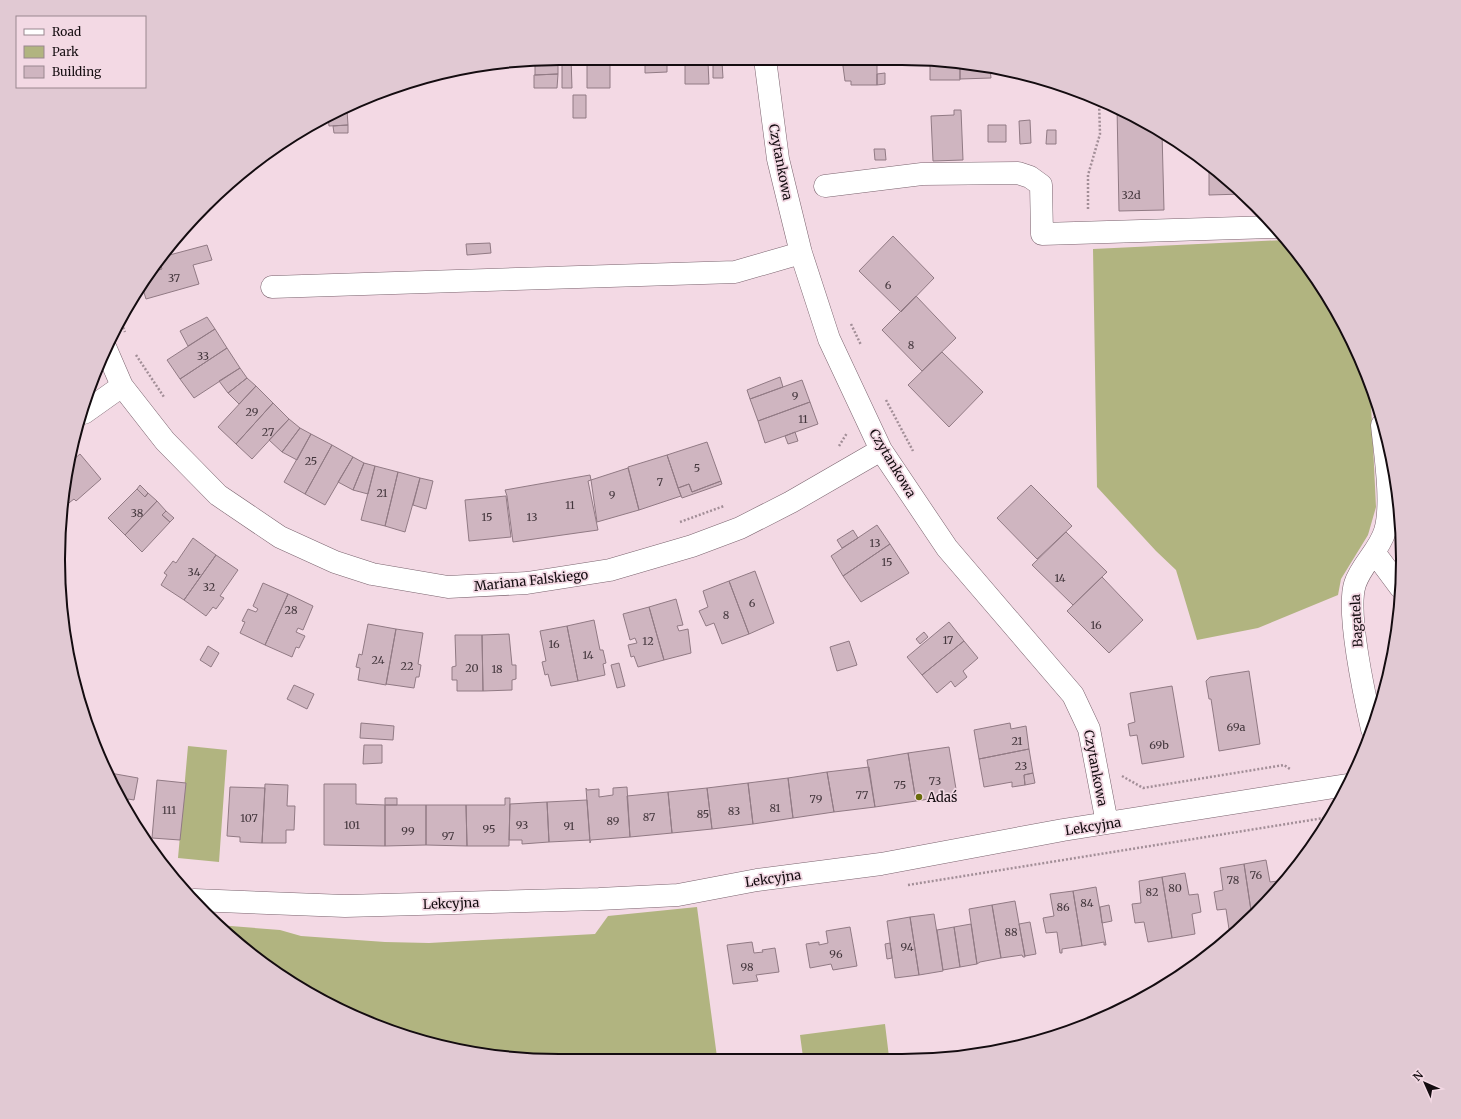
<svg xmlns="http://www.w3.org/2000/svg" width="1461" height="1119" viewBox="0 0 1461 1119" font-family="Merriweather,serif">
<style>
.green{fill:#b1b480}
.building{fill:#cfb5c0;stroke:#917a84}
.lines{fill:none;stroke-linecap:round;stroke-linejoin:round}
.minor-casing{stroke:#7a636e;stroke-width:23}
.path{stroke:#a28e97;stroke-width:2.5;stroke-dasharray:2 2;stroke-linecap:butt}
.minor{stroke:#fff;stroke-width:22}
.poi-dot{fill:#696c0c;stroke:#f3d9e4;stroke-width:1.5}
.labels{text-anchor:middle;stroke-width:3.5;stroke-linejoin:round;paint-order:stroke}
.number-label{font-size:11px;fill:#43363c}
.street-label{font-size:13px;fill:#140c10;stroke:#f3d9e4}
.poi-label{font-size:13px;fill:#140c10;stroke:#f3d9e4;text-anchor:start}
.rim{fill:none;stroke:#140c10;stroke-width:2}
</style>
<rect width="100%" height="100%" fill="#f3d9e4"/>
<path class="green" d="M1285 240 1318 281 1365 367 1370 384 1376 507 1368 535 1341 579 1338 595 1258 628 1197 640 1176 570 1156 551 1097 487 1093 249Z
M188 746 227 750 219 862 178 858Z
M697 907 717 1057H494L368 1023 281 977 218 925 280 930 301 936 385 942 429 943 595 934 608 916Z
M885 1024 889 1057H803L800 1035Z"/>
<path class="building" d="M557 58 558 64 535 65 534 61Z
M562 58H571L572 88H562Z
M587 58H609L610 65H587Z
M609 58H633L634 65H610Z
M645 58H661V64H667V72L645 73Z
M667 58H685V63L667 64Z
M685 58H708V62L685 63Z
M708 58H722V62H708Z
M842 59H884V65H877V85H851V81H845Z
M934 59 960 63V80H930V63H934Z
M534 61 535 65 511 66V64Z
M708 62 709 84H685V63Z
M713 62H722L723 78H713Z
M960 63 990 68 991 78 960 79Z
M558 64V74L535 75V65Z
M587 65H610V88H587Z
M885 73V84L877 85V74Z
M558 74 557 88H534V75Z
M573 95H586V118H573Z
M1117 107 1162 132 1164 210 1119 211Z
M347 110 348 125 329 126 328 117Z
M954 110H961L963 160 933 161 931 116 954 115Z
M1030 120 1031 143 1020 144 1019 121Z
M348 125V133H334L333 126Z
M988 125H1006V142H988Z
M1047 130H1056V144H1046Z
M874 149H885L886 160H875Z
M1209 166 1243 194 1209 195Z
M893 236 934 278 901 312 859 271Z
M490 243 491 253 467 255 466 244Z
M207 245 212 260 193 265 199 284 146 299 141 283 149 273 162 269 159 260 162 257Z
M916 296 956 338 922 371 882 330Z
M207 317 215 329 188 346 180 331Z
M215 329 227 348 180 379 167 360Z
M227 348 240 368 194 398 180 379Z
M942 352 983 392 949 427 908 385Z
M240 368 247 378 228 393 219 381Z
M780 377 783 387 750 399 747 390Z
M247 378 256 386 239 404 228 393Z
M802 380 810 402 758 421 750 399Z
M256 386 273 403 236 444 218 427Z
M810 402 818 424 765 443 758 421Z
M273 403 289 419 252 459 236 444Z
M289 419 300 428 282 452 269 440Z
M300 428 311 434 297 460 282 452Z
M795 432 798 441 788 444 785 436Z
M311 434 332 445 305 494 284 482Z
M707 442 721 481 692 492 689 484 678 488 667 455Z
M332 445 353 457 325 505 305 494Z
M80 454 101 479 76 501 74 499 65 506 68 464Z
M667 455 681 496 639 510 628 467Z
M353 457 364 463 353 490 338 482Z
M364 463 375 466 368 494 353 490Z
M375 466 398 472 385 526 361 520Z
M628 468 639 510 597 522 591 480Z
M398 472 420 478 405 532 385 526Z
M590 475 591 480 588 481 598 530 513 542 507 496 505 490Z
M420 478 433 481 426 509 413 505Z
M721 481 722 484 682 498 678 488 689 484 692 492Z
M140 485 148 493 145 497 137 489Z
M1031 485 1072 526 1037 559 997 518Z
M137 489 145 497 148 493 157 501 125 535 108 518Z
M506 496 511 537 469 541 465 500Z
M157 501 166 511 162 515 170 522 142 552 125 535Z
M166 511 174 518 170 522 162 515Z
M877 525 890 544 843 576 831 556Z
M853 530 858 538 842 548 837 540Z
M1066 532 1107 572 1073 605 1032 565Z
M193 538 216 555 184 600 161 585 167 575 164 573 173 561 176 563Z
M890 544 909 573 861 602 843 576Z
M216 555 238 570 220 596 224 598 216 609 213 607 206 616 184 600Z
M755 571 774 623 749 634 729 581Z
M1102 577 1143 620 1109 653 1067 611Z
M729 581 749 634 722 644 714 623 706 626 699 611 708 607 703 591Z
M263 583 288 594 265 645 240 633 245 622 242 621 248 609 256 612 258 609 253 606Z
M288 594 313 606 303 630 298 628 296 632 305 636 299 648 296 647 292 657 265 645Z
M676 599 683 625 677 626 679 631 688 629 691 653 664 660 649 607Z
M649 607 664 660 638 667 634 656 631 657 628 645 637 643 635 638 630 640 623 614Z
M594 620 600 650H603L606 663 603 664 605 675 578 681 567 626Z
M949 622 964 641 922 675 907 657Z
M368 624 396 629 386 685 358 680 360 668 356 667 359 654 362 655Z
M567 626 578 681 551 686 548 674 545 675 542 662 546 661 540 631Z
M396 629 423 633 418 664 421 665 419 677H416L414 688 386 684Z
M924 632 928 637 920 644 916 639Z
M509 634 512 665H516V679L512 680V690L483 691 482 635Z
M455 635H482L483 691H457V680H452V667L456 666Z
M849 641 857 665 837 671 830 647Z
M964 641 978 658 963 671 967 677 955 687 951 681 937 693 922 675Z
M208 646 219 653 211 667 200 660Z
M619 663 625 686 617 688 611 665Z
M1249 671 1260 744 1219 751 1211 699H1209L1206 681 1210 677Z
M294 685 314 694 307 709 287 699Z
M1172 686 1184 757 1142 764 1137 735 1130 736 1128 724 1135 722 1130 693Z
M361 723 394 726 393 740 360 738Z
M1010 723 1011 729 1026 726 1029 749 979 759 974 730Z
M364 745H382V763L363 764Z
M949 747 957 795 916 801 908 753Z
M1029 749 1033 773 1024 775 1025 785 1012 787V782L984 787 979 759Z
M908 753 916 801 875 807 867 760Z
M869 767 875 807 834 812 827 772Z
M827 772 834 812 793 818 788 778Z
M110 773 138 778 134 800 128 799 127 807Z
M1033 773 1035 783 1025 785 1024 775Z
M788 778 793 818 753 824 748 783Z
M157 780 186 783 180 840 152 838Z
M748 783 753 824 712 829 707 788Z
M265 784 288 785 287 806H295L294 830H286V843H262Z
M324 784H356V804L385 805V846L324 845Z
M230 787 265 788 262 843 240 842V837L227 836Z
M627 787 630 837 591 840 590 843 586 788 587 790 599 789V797L613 795V788Z
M707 788 712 829 672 833 668 792Z
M668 792 672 833 630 837 627 796Z
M385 798H397V805H385Z
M505 798H510L509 846H467L466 805H505Z
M587 800 590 840 549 842 547 802Z
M547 802 549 842 522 844V840H509L510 804Z
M385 805H426V845L385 846Z
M426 805H466L467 846 426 845Z
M1266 860 1270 882 1278 881 1279 886 1252 917 1244 864Z
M1244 864 1252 917 1240 928 1229 929 1226 909 1217 910 1214 892 1223 890 1220 868Z
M1185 873 1189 895 1198 894 1201 912 1192 914 1195 934 1172 938 1162 877Z
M1162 877 1172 938 1148 942 1144 922 1135 923 1132 904 1141 903 1139 881Z
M1096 887 1106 945H1104V942L1082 946 1073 891Z
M1073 891 1082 946 1062 949V953H1060L1057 932 1046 933 1043 918 1054 916 1050 894Z
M1015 901 1025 957H1023L1022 955 1001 958 992 905Z
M992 905 1001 958 980 962 977 964 969 909Z
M1109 905 1112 921 1102 923 1100 907Z
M934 914 943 971 919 975 910 917Z
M910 917 919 975 895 978 887 921Z
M1030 922 1036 954 1025 956 1019 924Z
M971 924 977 964 960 967 954 927Z
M850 927 857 966 833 970 831 964 810 968 806 944 819 942V945L828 943 826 931Z
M954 927 960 967 943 970 937 930Z
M752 942 754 953 763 952 762 950 775 948 779 972 756 975 758 981 733 984 727 945Z
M890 943 892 958 887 959 885 944Z
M1169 982 1157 989 1156 984Z"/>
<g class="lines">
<defs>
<path id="minor" d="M765 59 778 159 787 196 801 253 829 339 881 450 947 548 1073 695 1089 729 1107 823
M825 186 922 174 1018 173 1030 177 1041 185 1042 234 1275 227
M272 287 735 272 801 253
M106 349 122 386 165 441 218 495 280 537 335 562 372 574 448 587 527 583 610 570 692 546 740 528 791 502 881 450
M84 413 122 386
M1374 552 1400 587
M1372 729C1365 698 1346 612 1355 584 1361 565 1379 551 1385 531 1393 504 1385 454 1382 425
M194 900 345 906 599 899 678 895 757 880 881 864 1063 830 1347 785"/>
</defs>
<use href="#minor" class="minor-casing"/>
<path class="path" d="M1088 209V175L1100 134 1099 101
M120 320 125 332
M851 324 861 345
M136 355 164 397
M886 400 913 451
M839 446 847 433
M680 522 724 506
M1122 776 1143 788 1284 765 1290 769
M908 885 1330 817"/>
<use href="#minor" class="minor"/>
</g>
<circle class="poi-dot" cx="919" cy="797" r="4"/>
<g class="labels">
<g class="number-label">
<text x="1131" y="199">32d</text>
<text x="174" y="282">37</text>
<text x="888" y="289">6</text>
<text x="911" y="349">8</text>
<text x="203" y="360">33</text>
<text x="795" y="400">9</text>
<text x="252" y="416">29</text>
<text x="803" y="423">11</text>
<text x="268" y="436">27</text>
<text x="311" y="465">25</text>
<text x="697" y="472">5</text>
<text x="660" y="486">7</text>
<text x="382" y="497">21</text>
<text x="612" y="499">9</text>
<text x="570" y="509">11</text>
<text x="137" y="517">38</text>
<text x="487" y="521">15</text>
<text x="532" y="521">13</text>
<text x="875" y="547">13</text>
<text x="887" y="566">15</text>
<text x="194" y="576">34</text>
<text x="1060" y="582">14</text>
<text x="209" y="591">32</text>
<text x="752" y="607">6</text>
<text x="291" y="614">28</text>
<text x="726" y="619">8</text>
<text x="1096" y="629">16</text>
<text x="948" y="644">17</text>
<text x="648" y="645">12</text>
<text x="554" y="648">16</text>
<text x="588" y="659">14</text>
<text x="378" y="664">24</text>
<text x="407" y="670">22</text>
<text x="472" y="672">20</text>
<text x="497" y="673">18</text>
<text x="1236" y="731">69a</text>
<text x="1017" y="745">21</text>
<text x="1159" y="749">69b</text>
<text x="1021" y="770">23</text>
<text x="935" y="785">73</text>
<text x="900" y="789">75</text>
<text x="862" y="799">77</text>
<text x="816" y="803">79</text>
<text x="775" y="812">81</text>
<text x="169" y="814">111</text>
<text x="734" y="815">83</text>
<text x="703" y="818">85</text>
<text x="649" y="821">87</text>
<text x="249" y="822">107</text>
<text x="613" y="825">89</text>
<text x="352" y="829">101</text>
<text x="522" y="829">93</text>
<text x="569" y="830">91</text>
<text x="489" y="833">95</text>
<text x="408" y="835">99</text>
<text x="448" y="840">97</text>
<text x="1256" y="879">76</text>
<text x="1233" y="884">78</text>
<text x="1175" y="892">80</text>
<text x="1152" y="896">82</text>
<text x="1087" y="907">84</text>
<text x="1063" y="911">86</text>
<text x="1011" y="936">88</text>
<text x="907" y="951">94</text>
<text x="836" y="958">96</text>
<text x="747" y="971">98</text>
</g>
<g class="street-label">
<text transform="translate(781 162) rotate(79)" y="5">Czytankowa</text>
<text transform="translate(893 463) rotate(59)" y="5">Czytankowa</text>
<text transform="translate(531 580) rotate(-6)" y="5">Mariana Falskiego</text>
<text transform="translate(1356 621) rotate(-93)" y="5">Bagatela</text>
<text transform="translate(1096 768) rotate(79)" y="5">Czytankowa</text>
<text transform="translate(1093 826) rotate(-9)" y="5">Lekcyjna</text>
<text transform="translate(773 878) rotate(-8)" y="5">Lekcyjna</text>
<text transform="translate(451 903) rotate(-2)" y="5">Lekcyjna</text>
</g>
<g class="poi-label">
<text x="927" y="802">Adaś</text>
</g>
</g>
<path d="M0 0H1461V1119H0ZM559 65H902A494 494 0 0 1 1396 559V560A494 494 0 0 1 902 1054H559A494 494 0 0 1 65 560V559A494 494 0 0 1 559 65Z" fill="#e1c9d3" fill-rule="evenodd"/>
<path class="rim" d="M559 65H902A494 494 0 0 1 1396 559V560A494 494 0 0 1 902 1054H559A494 494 0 0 1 65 560V559A494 494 0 0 1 559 65Z"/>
<rect x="16" y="16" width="130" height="72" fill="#f3d9e4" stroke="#9a878f"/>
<rect x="24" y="29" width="20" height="6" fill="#ffffff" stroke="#9a878f"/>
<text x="52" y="36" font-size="12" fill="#140c10">Road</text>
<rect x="24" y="46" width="20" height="12" fill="#b1b480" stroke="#9a878f"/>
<text x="52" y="56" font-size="12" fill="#140c10">Park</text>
<rect x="24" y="66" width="20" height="12" fill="#cfb5c0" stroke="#9a878f"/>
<text x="52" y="76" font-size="12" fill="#140c10">Building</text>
<g transform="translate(1425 1083) rotate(315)" stroke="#f3d9e4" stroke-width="3" paint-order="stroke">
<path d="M0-3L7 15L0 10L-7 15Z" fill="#140c10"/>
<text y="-6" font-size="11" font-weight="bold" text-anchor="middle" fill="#140c10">N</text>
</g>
</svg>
